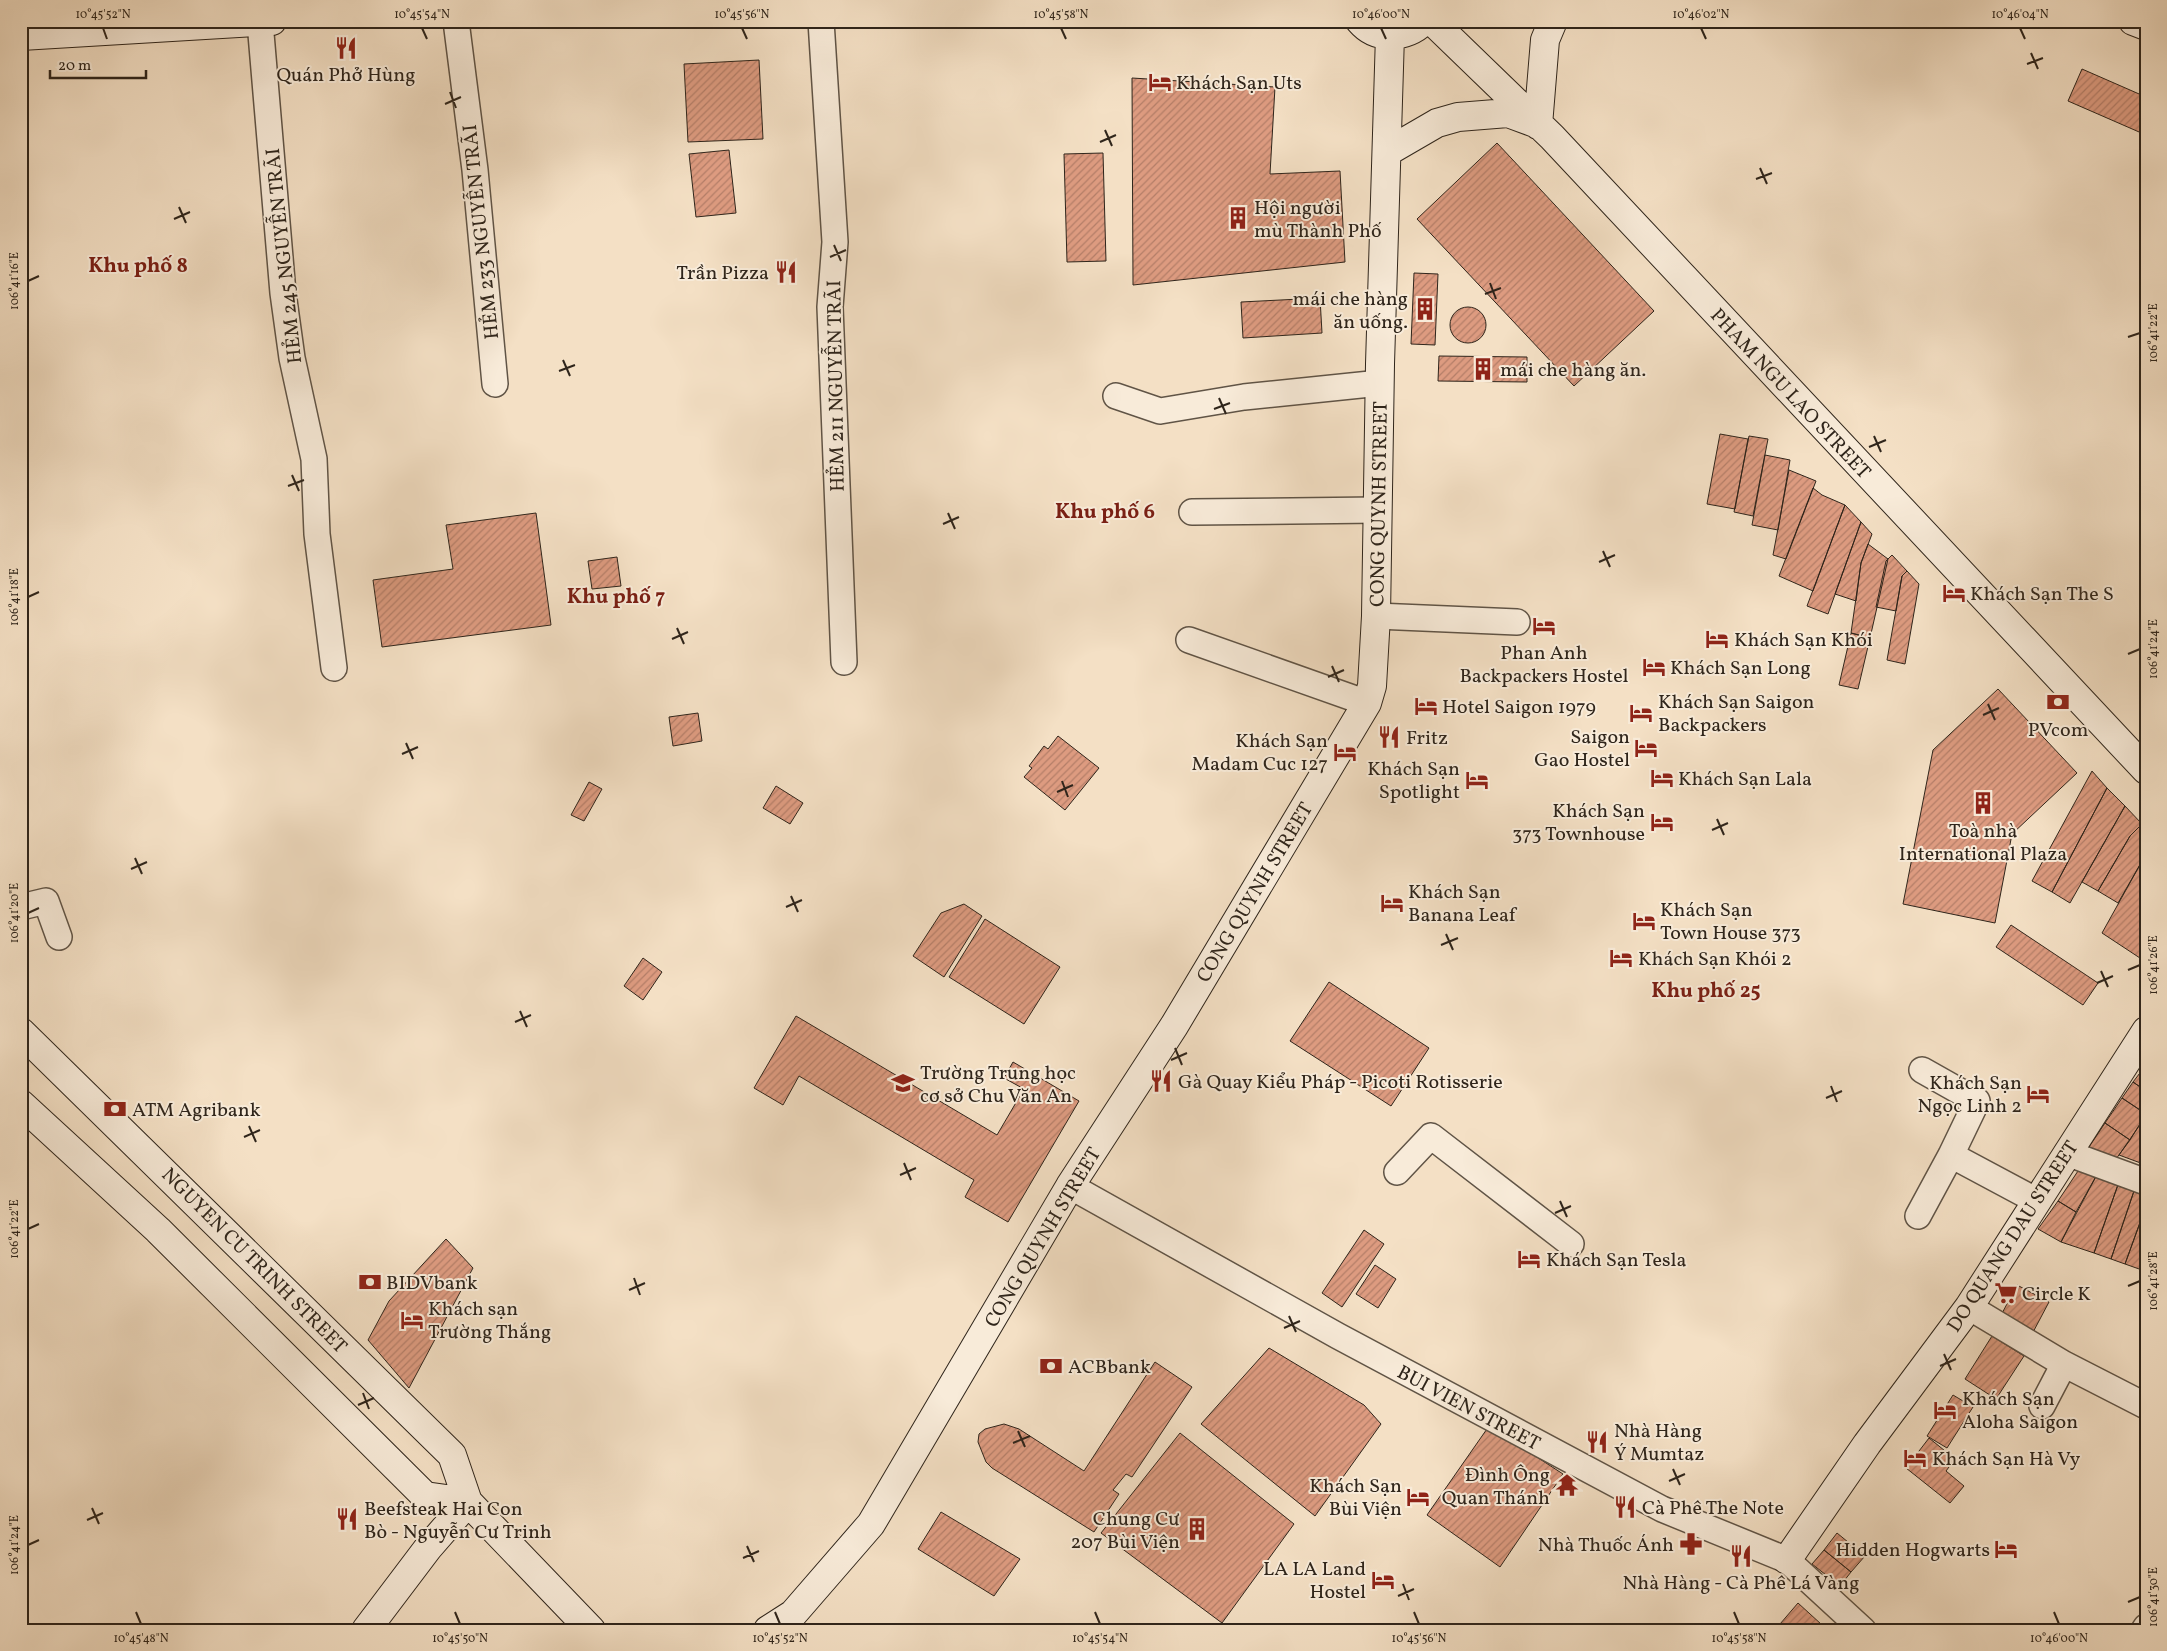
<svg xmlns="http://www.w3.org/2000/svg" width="2167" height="1651" viewBox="0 0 2167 1651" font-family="Vollkorn,serif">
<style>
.building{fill:url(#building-hatch);stroke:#2f251b}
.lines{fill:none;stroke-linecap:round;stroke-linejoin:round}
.street-casing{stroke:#605446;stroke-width:28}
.secondary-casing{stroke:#2f251b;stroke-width:30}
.street{stroke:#f8ebd9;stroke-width:25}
.secondary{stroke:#f8ebd9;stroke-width:28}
.ticks{fill:none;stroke:#2f251b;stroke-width:2}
.labels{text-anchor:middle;stroke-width:4;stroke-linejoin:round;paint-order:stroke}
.poi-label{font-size:20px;fill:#2f251b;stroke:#f8ebd9;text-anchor:start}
.street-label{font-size:20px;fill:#2f251b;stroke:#f8ebd9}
.neighbourhood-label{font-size:21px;font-weight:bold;fill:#7a1f14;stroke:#f8ebd9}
.neatline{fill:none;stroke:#2f251b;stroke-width:2}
.ticks-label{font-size:12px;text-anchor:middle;fill:#2f251b}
</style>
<defs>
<pattern id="building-hatch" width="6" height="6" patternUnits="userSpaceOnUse" patternTransform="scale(1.25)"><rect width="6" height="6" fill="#dd9b80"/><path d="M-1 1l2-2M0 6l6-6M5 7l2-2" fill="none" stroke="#b47e68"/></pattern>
</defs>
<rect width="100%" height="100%" fill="#f4e0c5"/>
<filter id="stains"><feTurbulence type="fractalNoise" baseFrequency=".004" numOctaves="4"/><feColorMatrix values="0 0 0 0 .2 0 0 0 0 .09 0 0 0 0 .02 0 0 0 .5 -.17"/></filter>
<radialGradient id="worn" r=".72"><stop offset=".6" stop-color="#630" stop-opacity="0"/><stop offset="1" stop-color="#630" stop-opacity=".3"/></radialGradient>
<path class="building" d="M759 60 763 139 688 142 684 64Z
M2082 69 2146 97V135L2068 101Z
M1132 78 1275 87 1270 174 1340 171 1345 262 1133 285Z
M1497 143 1654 311 1574 386 1417 219Z
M729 150 736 213 696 217 689 154Z
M1103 153 1106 261 1067 262 1064 154Z
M1414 273 1438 274 1435 345 1411 344Z
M1320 298 1322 333 1243 338 1241 302Z
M1450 325a18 18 0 1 1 36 0a18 18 0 1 1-36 0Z
M1439 356 1527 357V382L1438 381Z
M1720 434 1748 439 1735 509 1707 504Z
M1749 436 1768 439 1753 516 1734 512Z
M1765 455 1790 460 1778 530 1752 525Z
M1789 470 1816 481 1786 559 1773 555Z
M1813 488 1822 495 1845 505 1813 591 1779 576Z
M1845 505 1861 522 1828 614 1807 606Z
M536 513 551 625 382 647 373 580 453 569 446 525Z
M1861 522 1872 534 1861 563 1856 601 1835 594Z
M1868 544 1888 559 1870 638 1851 633 1861 563Z
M1892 555 1907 571 1902 576 1896 611 1876 607 1886 561Z
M617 557 621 586 592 589 588 561Z
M2146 567V579L2140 570Z
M1907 571 1919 584 1905 664 1887 660 1902 576Z
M1851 633 1870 638 1858 689 1839 685Z
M1998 689 2077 773 2012 834 1995 923 1903 904 1933 750Z
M698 713 702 741 673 746 669 717Z
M1058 736 1099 768 1065 810 1024 777 1032 768 1029 766 1044 746 1048 749Z
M2092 771 2107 788 2052 892 2032 881Z
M589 782 602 789 584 821 571 815Z
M776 786 803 803 790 824 763 808Z
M2107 788 2125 806 2070 903 2052 892Z
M2125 806 2142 824 2130 836 2098 891 2082 882Z
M2142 824 2146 828V854L2118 903 2098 891 2130 836Z
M2146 854V962L2102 933Z
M964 904 982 916 944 977 913 956 941 913Z
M985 919 1060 967 1024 1024 949 977Z
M2011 925 2098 983 2083 1005 1996 947Z
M643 958 662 972 643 1000 624 986Z
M1329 982 1429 1048 1391 1106 1290 1041Z
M796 1016 997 1135 1024 1089 1004 1078 1013 1062 1079 1101 1008 1222 965 1197 974 1180 799 1076 783 1105 754 1088Z
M2146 1065V1091L2133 1082Z
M2133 1082 2146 1091V1114L2122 1098Z
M2122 1098 2146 1114 2130 1140 2105 1123Z
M2146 1116V1165L2119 1155Z
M2105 1123 2130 1140 2113 1163 2089 1147Z
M2080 1168 2095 1178 2076 1212 2058 1201Z
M2099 1171 2120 1179 2094 1253 2061 1242Z
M2120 1179 2136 1185 2111 1259 2094 1253Z
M2136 1185 2146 1189V1206L2125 1264 2111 1259Z
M2058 1201 2076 1212 2061 1242 2038 1229Z
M2146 1206V1260L2142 1270 2125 1264Z
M1364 1230 1384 1244 1342 1307 1322 1293Z
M446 1239 473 1268 409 1388 368 1340 389 1301Z
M1375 1265 1396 1279 1378 1308 1356 1294Z
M2017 1285 2049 1302 2031 1336 1999 1319Z
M1992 1336 2024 1356 1996 1399 1965 1379Z
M1269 1348 1364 1405 1381 1424 1315 1516 1201 1424Z
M1155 1362 1192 1387 1132 1477 1126 1474 1113 1490 1119 1494 1094 1532 992 1468 986 1462 978 1442 979 1434 985 1429 1004 1424 1019 1429 1084 1471Z
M1953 1395 1973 1407 1947 1448 1927 1436Z
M1489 1426 1563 1474 1500 1567 1427 1515Z
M1180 1433 1294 1524 1222 1623 1101 1533Z
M1929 1438 1955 1459 1946 1471 1964 1486 1950 1503 1906 1468Z
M941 1512 1020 1559 994 1596 918 1549Z
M1837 1533 1865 1556 1851 1572 1824 1550Z
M1824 1550 1851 1572 1840 1586 1812 1564Z
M1798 1603 1821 1624 1816 1630H1787L1780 1624Z
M1821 1624 1828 1630H1816Z"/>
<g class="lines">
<defs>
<path id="street" d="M456 21 475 170 495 384
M821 21 835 242 830 307 844 662
M260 22 283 293 292 358 314 459 317 534 334 668
M1116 396 1160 411 1244 397 1380 383
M1192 512 1378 510
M1376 616 1517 622
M1189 640 1367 703
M21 907 46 901 59 937
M2067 1153 2146 1182
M1951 1155 2037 1201
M1397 1172 1431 1136 1571 1244
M1070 1186 1338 1336 1662 1509 1787 1560 1863 1630
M1918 1216 1951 1155 1977 1101 1922 1070
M1969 1307 2064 1364 2146 1406
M2042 1406 2064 1364
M2144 1630 2146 1627"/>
<path id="secondary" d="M1360 21C1377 41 1406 38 1424 21
M1432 21 1552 137 2146 770
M2133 21 2146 26
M21 36 272 21
M1538 125 1545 40 1553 21
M1387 152 1437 123 1458 117 1508 113 1535 123
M21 1032 452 1455 468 1502 591 1630
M21 1104 158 1230 425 1496 468 1502
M1787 1560 1867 1444 1969 1307 2146 1031
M366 1630 428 1548 468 1502
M768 1630 793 1614 871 1524 1070 1186 1174 1026 1367 703 1372 686 1376 616 1380 364 1390 35"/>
</defs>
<use href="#street" class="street-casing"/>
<use href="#secondary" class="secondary-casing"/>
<use href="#street" class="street"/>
<use href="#secondary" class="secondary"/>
</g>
<path class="ticks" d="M103 28 107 39M422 28 427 39M742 28 747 39M1061 28 1066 39M1381 28 1386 39M1701 28 1706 39M2020 28 2025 39M2031 53 2038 69M2027 64 2043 58M450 92 456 108M445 104 461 97M1105 130 1112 146M1100 142 1116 135M1760 168 1767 184M1756 179 1772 173M179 207 186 223M174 219 190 212M834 245 841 261M830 257 846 250M28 281 39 276M1490 283 1496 299M1485 294 1501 288M2128 337 2140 333M563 360 570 376M559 371 575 365M1219 398 1226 414M1214 409 1230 403M1874 436 1881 452M1869 447 1886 440M292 475 299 491M288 486 304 480M948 513 955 529M943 524 959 517M1603 551 1610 567M1599 562 1615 555M28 597 39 592M677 628 684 644M672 639 688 632M2128 654 2140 649M1332 666 1339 682M1328 677 1344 670M1988 704 1995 720M1983 715 1999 708M406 743 413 759M402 754 418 747M1062 781 1068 797M1057 792 1073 785M1717 819 1724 835M1712 830 1728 823M135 858 142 874M131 869 147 862M791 896 798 912M786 907 802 900M28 913 39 908M1446 934 1453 950M1441 945 1458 938M2128 970 2140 965M2101 971 2108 987M2097 983 2113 976M520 1011 527 1027M515 1022 531 1015M1175 1048 1182 1065M1171 1060 1187 1053M1831 1086 1837 1102M1826 1098 1842 1091M249 1126 256 1142M244 1137 260 1130M904 1163 911 1180M900 1175 916 1168M1560 1201 1567 1217M1555 1213 1571 1206M28 1229 39 1224M634 1278 640 1295M2128 1286 2140 1281M629 1290 645 1283M1289 1316 1296 1332M1284 1328 1300 1321M1944 1354 1951 1370M1940 1366 1956 1359M363 1393 369 1409M358 1405 374 1398M1018 1431 1025 1447M1013 1443 1030 1436M1673 1469 1680 1485M1669 1481 1685 1474M92 1508 99 1524M87 1520 103 1513M28 1545 39 1540M747 1546 754 1562M743 1558 759 1551M1403 1584 1409 1600M1398 1596 1414 1589M2128 1602 2140 1597M136 1612 141 1624M455 1612 460 1624M775 1612 780 1624M1095 1612 1100 1624M1414 1612 1419 1624M1734 1612 1739 1624M2054 1612 2059 1624"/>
<defs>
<symbol id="restaurant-bare" viewBox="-9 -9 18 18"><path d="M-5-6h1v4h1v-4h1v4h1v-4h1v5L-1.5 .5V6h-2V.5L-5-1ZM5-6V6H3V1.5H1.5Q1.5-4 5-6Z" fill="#8f2418" stroke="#f8ebd9" stroke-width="2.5" paint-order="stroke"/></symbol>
<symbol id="hotel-bare" viewBox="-9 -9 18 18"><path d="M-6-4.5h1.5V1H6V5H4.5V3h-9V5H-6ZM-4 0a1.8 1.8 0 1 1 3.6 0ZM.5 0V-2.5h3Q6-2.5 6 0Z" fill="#8f2418" stroke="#f8ebd9" stroke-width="2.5" paint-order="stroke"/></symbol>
<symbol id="building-bare" viewBox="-9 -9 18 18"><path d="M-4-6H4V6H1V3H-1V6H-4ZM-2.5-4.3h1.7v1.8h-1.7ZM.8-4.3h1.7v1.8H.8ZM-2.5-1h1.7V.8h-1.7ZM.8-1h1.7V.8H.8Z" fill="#8f2418" stroke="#f8ebd9" stroke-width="2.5" paint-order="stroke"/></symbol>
<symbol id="bank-bare" viewBox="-9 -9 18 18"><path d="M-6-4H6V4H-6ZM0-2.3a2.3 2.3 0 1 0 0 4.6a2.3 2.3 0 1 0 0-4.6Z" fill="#8f2418" stroke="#f8ebd9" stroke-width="2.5" paint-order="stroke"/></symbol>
<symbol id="school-bare" viewBox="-9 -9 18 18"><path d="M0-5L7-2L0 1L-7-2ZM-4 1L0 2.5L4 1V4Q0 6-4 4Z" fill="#8f2418" stroke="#f8ebd9" stroke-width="2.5" paint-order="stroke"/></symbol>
<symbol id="supermarket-bare" viewBox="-9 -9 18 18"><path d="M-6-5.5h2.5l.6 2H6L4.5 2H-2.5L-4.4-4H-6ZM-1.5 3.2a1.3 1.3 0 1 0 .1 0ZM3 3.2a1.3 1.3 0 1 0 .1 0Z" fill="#8f2418" stroke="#f8ebd9" stroke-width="2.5" paint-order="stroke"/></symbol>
<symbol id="temple-bare" viewBox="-9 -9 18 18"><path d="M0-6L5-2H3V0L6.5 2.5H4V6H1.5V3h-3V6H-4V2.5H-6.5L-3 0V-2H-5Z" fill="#8f2418" stroke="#f8ebd9" stroke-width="2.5" paint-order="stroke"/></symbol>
<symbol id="pharmacy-bare" viewBox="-9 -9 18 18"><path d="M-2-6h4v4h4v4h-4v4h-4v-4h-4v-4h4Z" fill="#8f2418" stroke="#f8ebd9" stroke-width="2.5" paint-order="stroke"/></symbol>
</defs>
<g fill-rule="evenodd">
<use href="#restaurant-bare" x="330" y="32" width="32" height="32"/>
<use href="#hotel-bare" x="1144" y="66" width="32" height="32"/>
<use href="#building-bare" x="1222" y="202" width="32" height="32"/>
<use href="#restaurant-bare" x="770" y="256" width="32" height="32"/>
<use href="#building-bare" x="1409" y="293" width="32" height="32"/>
<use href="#building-bare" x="1467" y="353" width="32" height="32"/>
<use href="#hotel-bare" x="1938" y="577" width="32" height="32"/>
<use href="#hotel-bare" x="1528" y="610" width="32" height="32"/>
<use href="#hotel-bare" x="1701" y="623" width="32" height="32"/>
<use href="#hotel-bare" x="1638" y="651" width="32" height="32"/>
<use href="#bank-bare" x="2042" y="686" width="32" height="32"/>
<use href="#hotel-bare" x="1410" y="690" width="32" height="32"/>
<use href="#hotel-bare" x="1625" y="697" width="32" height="32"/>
<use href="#restaurant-bare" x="1373" y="721" width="32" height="32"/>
<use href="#hotel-bare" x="1630" y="732" width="32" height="32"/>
<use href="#hotel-bare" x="1329" y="736" width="32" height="32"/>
<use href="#hotel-bare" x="1646" y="762" width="32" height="32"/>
<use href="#hotel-bare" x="1461" y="764" width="32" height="32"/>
<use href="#building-bare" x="1967" y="787" width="32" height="32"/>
<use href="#hotel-bare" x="1646" y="806" width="32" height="32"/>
<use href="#hotel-bare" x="1376" y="887" width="32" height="32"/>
<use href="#hotel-bare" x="1628" y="905" width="32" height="32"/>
<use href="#hotel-bare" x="1605" y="942" width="32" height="32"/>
<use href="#restaurant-bare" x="1145" y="1065" width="32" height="32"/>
<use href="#school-bare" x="887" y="1067" width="32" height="32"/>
<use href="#hotel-bare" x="2022" y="1078" width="32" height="32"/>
<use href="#bank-bare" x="99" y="1093" width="32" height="32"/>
<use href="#hotel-bare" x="1513" y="1243" width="32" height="32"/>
<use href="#bank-bare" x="354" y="1266" width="32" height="32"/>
<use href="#supermarket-bare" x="1990" y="1277" width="32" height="32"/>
<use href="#hotel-bare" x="396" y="1304" width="32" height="32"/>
<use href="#bank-bare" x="1035" y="1350" width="32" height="32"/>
<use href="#hotel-bare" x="1929" y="1394" width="32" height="32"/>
<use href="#restaurant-bare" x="1581" y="1426" width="32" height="32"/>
<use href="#hotel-bare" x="1899" y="1442" width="32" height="32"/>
<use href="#temple-bare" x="1551" y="1469" width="32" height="32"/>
<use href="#hotel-bare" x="1402" y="1481" width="32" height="32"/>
<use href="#restaurant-bare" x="1609" y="1491" width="32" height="32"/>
<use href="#restaurant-bare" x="331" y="1503" width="32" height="32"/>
<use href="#building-bare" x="1181" y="1513" width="32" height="32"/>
<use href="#pharmacy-bare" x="1675" y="1528" width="32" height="32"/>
<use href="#hotel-bare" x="1990" y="1533" width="32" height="32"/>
<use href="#restaurant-bare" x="1725" y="1540" width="32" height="32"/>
<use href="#hotel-bare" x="1367" y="1564" width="32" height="32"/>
</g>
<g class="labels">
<g class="poi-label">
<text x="346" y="81" text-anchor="middle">Quán Phở Hùng</text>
<text x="1176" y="89">Khách Sạn Uts</text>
<text x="1254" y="214">Hội người<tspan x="1254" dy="23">mù Thành Phố</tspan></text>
<text x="769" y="279" text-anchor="end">Trần Pizza</text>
<text x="1408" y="305" text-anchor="end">mái che hàng<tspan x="1408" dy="23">ăn uống.</tspan></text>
<text x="1500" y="376">mái che hàng ăn.</text>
<text x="1970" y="600">Khách Sạn The S</text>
<text x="1734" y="646">Khách Sạn Khói</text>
<text x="1544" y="659" text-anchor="middle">Phan Anh<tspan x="1544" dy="23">Backpackers Hostel</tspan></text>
<text x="1670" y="674">Khách Sạn Long</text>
<text x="1658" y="708">Khách Sạn Saigon<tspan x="1658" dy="23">Backpackers</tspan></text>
<text x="1442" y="713">Hotel Saigon 1979</text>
<text x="2058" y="736" text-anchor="middle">PVcom</text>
<text x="1630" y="743" text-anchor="end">Saigon<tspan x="1630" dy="23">Gao Hostel</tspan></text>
<text x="1406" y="744">Fritz</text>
<text x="1328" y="747" text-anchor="end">Khách Sạn<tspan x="1328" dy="23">Madam Cuc 127</tspan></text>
<text x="1460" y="775" text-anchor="end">Khách Sạn<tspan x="1460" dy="23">Spotlight</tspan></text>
<text x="1678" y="785">Khách Sạn Lala</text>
<text x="1645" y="817" text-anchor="end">Khách Sạn<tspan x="1645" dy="23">373 Townhouse</tspan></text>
<text x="1983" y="837" text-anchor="middle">Toà nhà<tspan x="1983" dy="23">International Plaza</tspan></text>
<text x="1408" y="898">Khách Sạn<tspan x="1408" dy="23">Banana Leaf</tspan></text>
<text x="1660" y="916">Khách Sạn<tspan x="1660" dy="23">Town House 373</tspan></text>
<text x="1638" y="965">Khách Sạn Khói 2</text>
<text x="920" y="1079">Trường Trung học<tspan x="920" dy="23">cơ sở Chu Văn An</tspan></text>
<text x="1178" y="1088">Gà Quay Kiểu Pháp - Picoti Rotisserie</text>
<text x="2022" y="1089" text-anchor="end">Khách Sạn<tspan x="2022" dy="23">Ngọc Linh 2</tspan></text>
<text x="132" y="1116">ATM Agribank</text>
<text x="1546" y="1266">Khách Sạn Tesla</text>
<text x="386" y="1289">BIDVbank</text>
<text x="2022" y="1300">Circle K</text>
<text x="428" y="1315">Khách sạn<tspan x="428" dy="23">Trường Thắng</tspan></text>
<text x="1068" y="1373">ACBbank</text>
<text x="1962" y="1405">Khách Sạn<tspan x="1962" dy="23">Aloha Saigon</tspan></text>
<text x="1614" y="1437">Nhà Hàng<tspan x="1614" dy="23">Ý Mumtaz</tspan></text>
<text x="1932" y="1465">Khách Sạn Hà Vy</text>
<text x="1550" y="1481" text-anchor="end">Đình Ông<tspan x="1550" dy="23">Quan Thánh</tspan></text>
<text x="1402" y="1492" text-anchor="end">Khách Sạn<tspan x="1402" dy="23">Bùi Viện</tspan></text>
<text x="1642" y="1514">Cà Phê The Note</text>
<text x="364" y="1515">Beefsteak Hai Con<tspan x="364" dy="23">Bò - Nguyễn Cư Trinh</tspan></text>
<text x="1180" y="1525" text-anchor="end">Chung Cư<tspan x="1180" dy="23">207 Bùi Viện</tspan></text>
<text x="1674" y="1551" text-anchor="end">Nhà Thuốc Ánh</text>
<text x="1990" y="1556" text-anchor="end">Hidden Hogwarts</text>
<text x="1366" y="1575" text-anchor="end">LA LA Land<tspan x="1366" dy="23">Hostel</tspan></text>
<text x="1741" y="1589" text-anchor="middle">Nhà Hàng - Cà Phê Lá Vàng</text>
</g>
<g class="street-label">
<text transform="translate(480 232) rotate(-96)" y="7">HẺM 233 NGUYỄN TRÃI</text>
<text transform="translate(283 256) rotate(-96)" y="7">HẺM 245 NGUYỄN TRÃI</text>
<text transform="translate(835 386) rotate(-91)" y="7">HẺM 211 NGUYỄN TRÃI</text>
<text transform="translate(1791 393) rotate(47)" y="7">PHAM NGU LAO STREET</text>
<text transform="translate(1378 504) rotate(-89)" y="7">CONG QUYNH STREET</text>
<text transform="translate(1254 892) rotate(-59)" y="7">CONG QUYNH STREET</text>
<text transform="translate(2012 1236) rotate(-57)" y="7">DO QUANG DAU STREET</text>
<text transform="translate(1042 1237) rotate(-59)" y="7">CONG QUYNH STREET</text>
<text transform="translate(255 1260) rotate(45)" y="7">NGUYEN CU TRINH STREET</text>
<text transform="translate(1469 1407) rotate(28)" y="7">BUI VIEN STREET</text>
</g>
<g class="neighbourhood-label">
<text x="138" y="272">Khu phố 8</text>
<text x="1105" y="518">Khu phố 6</text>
<text x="616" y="603">Khu phố 7</text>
<text x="1706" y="997">Khu phố 25</text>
</g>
</g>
<rect width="2167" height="1651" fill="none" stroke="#f4e0c5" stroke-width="55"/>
<path d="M50 70v8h96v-8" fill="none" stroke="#2f251b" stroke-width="2.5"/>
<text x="58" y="70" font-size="15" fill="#2f251b" stroke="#f8ebd9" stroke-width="4" paint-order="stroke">20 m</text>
<rect x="28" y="28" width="2112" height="1596" class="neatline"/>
<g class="ticks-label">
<text x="103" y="18">10°45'52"N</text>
<text x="422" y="18">10°45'54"N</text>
<text x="742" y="18">10°45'56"N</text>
<text x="1061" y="18">10°45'58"N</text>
<text x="1381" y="18">10°46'00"N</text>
<text x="1701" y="18">10°46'02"N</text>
<text x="2020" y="18">10°46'04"N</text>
<text transform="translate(14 281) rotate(-90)" y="4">106°41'16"E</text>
<text transform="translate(2153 333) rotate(-90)" y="4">106°41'22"E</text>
<text transform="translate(14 597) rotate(-90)" y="4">106°41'18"E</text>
<text transform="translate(2153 649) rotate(-90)" y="4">106°41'24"E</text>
<text transform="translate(14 913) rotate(-90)" y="4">106°41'20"E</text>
<text transform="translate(2153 965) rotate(-90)" y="4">106°41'26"E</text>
<text transform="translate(14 1229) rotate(-90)" y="4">106°41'22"E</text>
<text transform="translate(2153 1281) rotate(-90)" y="4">106°41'28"E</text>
<text transform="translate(14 1545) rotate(-90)" y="4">106°41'24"E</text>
<text transform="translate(2153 1597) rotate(-90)" y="4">106°41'30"E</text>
<text x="141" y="1642">10°45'48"N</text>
<text x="460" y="1642">10°45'50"N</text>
<text x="780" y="1642">10°45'52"N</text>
<text x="1100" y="1642">10°45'54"N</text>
<text x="1419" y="1642">10°45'56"N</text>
<text x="1739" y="1642">10°45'58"N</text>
<text x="2059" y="1642">10°46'00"N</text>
</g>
<rect width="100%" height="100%" filter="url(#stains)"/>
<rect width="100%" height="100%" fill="url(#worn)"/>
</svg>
